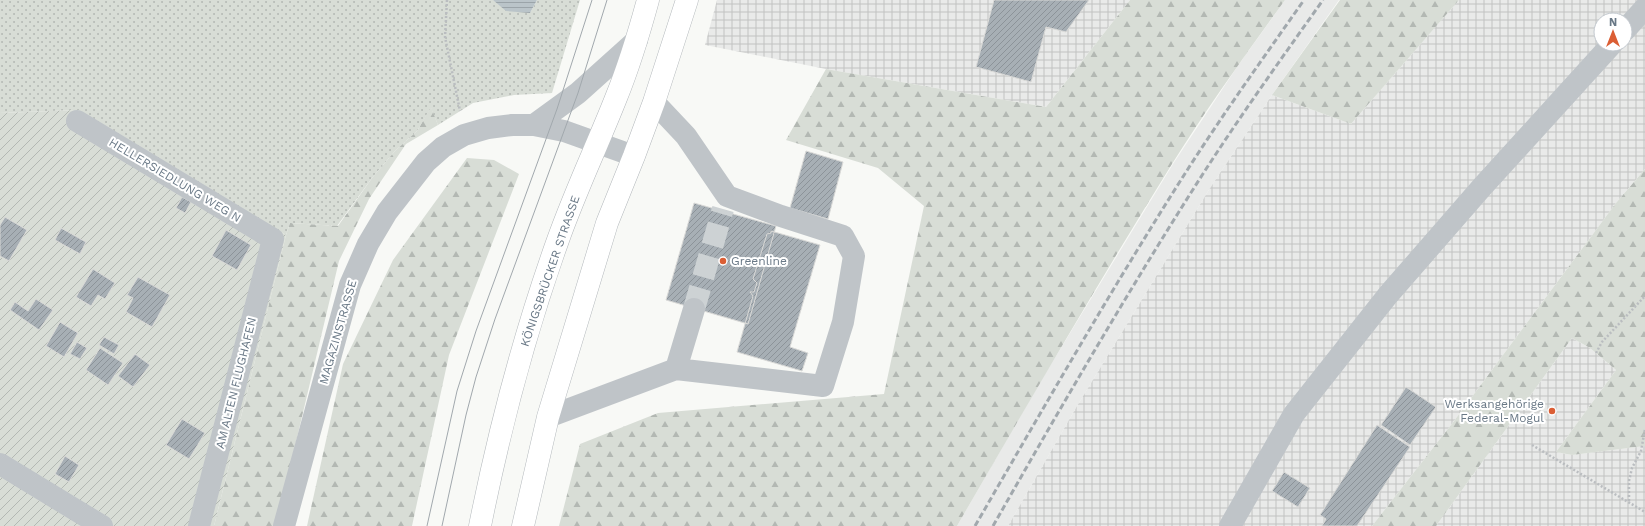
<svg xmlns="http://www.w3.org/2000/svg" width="1645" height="526" viewBox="0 0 1645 526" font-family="'Work Sans',sans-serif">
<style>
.built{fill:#e9eae9}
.industrial{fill:url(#industrial-grid);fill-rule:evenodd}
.grass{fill:url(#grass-dots)}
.forest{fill:url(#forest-firs)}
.garden{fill:url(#garden-furrows)}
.water{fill:url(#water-rules)}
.building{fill:url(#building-hatch);stroke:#dadad8}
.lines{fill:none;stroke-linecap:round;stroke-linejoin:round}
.minor-tunnel{stroke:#cdd2d4;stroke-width:22;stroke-dasharray:22 11;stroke-linecap:butt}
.major-casing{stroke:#b3b8bc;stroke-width:23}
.path{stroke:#babdc0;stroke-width:2.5;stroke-dasharray:2 2;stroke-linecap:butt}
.minor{stroke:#bfc4c8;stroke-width:22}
.major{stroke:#fff;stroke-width:22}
.tram{stroke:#a1a8ad;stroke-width:1}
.rail{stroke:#a1a8ad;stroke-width:3;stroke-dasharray:6 3;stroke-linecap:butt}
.poi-dot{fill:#db5e34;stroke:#fff;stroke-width:1.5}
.labels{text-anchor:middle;stroke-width:4;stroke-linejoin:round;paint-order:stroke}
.street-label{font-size:12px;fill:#697886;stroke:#fff}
.poi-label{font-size:12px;fill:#697886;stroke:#fff;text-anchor:start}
</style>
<defs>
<pattern id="industrial-grid" width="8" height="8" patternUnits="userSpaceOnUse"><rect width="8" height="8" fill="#e9eae9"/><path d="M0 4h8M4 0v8" fill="none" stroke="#c1c2c2"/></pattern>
<pattern id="grass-dots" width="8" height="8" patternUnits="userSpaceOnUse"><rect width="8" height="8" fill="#d8ddd6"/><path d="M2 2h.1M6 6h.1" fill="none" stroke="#b3b8b3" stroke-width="1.8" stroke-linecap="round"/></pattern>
<pattern id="forest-firs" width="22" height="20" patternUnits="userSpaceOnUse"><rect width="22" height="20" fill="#d8ddd6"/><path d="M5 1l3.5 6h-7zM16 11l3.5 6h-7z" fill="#b3b8b3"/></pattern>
<pattern id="garden-furrows" width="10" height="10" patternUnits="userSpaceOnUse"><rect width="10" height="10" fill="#d8ddd6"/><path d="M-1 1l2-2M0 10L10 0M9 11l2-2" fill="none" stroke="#b3b8b3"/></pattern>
<pattern id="water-rules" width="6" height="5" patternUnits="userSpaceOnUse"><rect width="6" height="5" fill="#bac4c9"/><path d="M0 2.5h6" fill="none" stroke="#9ba4a9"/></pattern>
<pattern id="building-hatch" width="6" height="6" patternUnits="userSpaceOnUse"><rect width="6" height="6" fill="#a7afb5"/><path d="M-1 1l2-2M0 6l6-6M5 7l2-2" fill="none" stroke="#8c9399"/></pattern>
</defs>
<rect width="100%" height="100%" fill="#f8f9f6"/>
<path class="built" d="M1285 0H1339L1272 95 1210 188 1077 406 1008 526H957L1039 384 1173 164 1237 67Z"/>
<path class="industrial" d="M717 0H1130L1046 107 826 69 705 45Z
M1459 0H1645V169L1616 203 1454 421 1372 526H1008L1077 406 1210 188 1272 95 1351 124ZM1601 20H1625V44H1601Z
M1572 338 1590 348 1616 370 1556 452 1572 455 1645 446V526H1436Z"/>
<path class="grass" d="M0 0H493L530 13 537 0H580L552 93 514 95 473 103 438 125 431 108 417 131 395 151 372 178 337 226 290 223 286 235 78 110 0 113Z"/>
<path class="forest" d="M1130 0H1285C1246 54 1207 108 1172 164 1098 283 1027 405 957 526H559L580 444 658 413 884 394 924 206 878 168 786 140 826 69 1046 107Z
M1340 0H1459L1351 124 1272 95Z
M431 107 438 125 406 144 369 199 339 261 276 526H214L286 235 290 223 338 226 372 178 395 151 417 131Z
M467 158 494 160 519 174 449 355 412 526H307L343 364 393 260Z
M1645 169V446L1572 455 1556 452 1616 370 1590 348 1572 338 1436 526H1372L1454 421 1616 203Z"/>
<path class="garden" d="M78 110 286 235 214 526H0V113Z"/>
<path class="water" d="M493 0H537L530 13 506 11Z"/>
<path class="building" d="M994 0H1089L1066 32 1046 27 1031 82 976 67Z
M806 151 843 162 828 219 790 208Z
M182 197 191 202 185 213 176 208Z
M694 203 776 226 748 324 666 300Z
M5 217 27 230 9 261 0 256V225Z
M61 228 86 242 80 254 55 240Z
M226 230 251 245 237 270 212 256Z
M771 231 820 245 790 347 808 353 802 371 737 352 753 296 750 292H754L757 283 753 279 767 234 771 233Z
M93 269 115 283 105 299 98 295 91 306 76 297Z
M138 277 170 295 152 327 126 312 133 298 127 295Z
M36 299 53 310 39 330 10 310 15 302 28 311Z
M60 322 78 333 64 357 46 346Z
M104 337 119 345 114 354 99 345Z
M77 342 87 348 80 359 70 354Z
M100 348 123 363 108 385 86 370Z
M135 354 150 365 133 387 118 376Z
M1406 387 1436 407 1410 445 1381 425Z
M182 419 205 433 189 459 166 445Z
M1377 425 1410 447 1357 526H1322L1326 519 1320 515Z
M65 456 79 465 69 482 55 474Z
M1284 472 1310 488 1298 507 1272 491Z"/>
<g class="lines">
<path class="minor-tunnel" d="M694 309 723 209"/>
<defs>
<path id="major" d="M480 526C499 431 525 332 558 240 575 192 597 146 616 98 629 66 639 33 648 0
M523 526 548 417 607 223 634 156 654 102 687 0"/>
</defs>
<use href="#major" class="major-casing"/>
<path class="path" d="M447 0 445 37 460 111
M1596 353 1602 342 1645 296
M1532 445 1645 512
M1629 501V481L1632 468 1641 451 1645 429"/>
<path class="minor" d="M1625 30 1645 8
M654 102 686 136 727 196 781 216 843 236 854 256 843 322 823 386 676 369
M77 121 273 239 199 526
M534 125 578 93 637 40
M548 417 676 369 694 309
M0 464 102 526
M284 526 350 285 368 244 387 212 426 162 443 147 464 135 488 128 512 125H534L564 131 634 156
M1230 526 1294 414 1388 295 1482 187 1612 44"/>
<use href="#major" class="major"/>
<path class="tram" d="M427 526 457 391 476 331 557 109 592 0
M442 526 466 415 476 377 495 319 578 93 607 0"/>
<path class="rail" d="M975 526C1044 407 1112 288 1186 172 1223 114 1264 57 1304 0
M993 526C1059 410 1127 293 1199 180 1238 119 1281 59 1323 0"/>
</g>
<g class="poi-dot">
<circle cx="723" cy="261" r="4"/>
<circle cx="1552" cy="411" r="4"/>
</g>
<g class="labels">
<g class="street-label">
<text transform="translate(175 180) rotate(31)" y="4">HELLERSIEDLUNG WEG N</text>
<text transform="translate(550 271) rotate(-71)" y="4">KÖNIGSBRÜCKER STRASSE</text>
<text transform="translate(338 332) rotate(-74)" y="4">MAGAZINSTRASSE</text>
<text transform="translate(236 383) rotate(-76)" y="4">AM ALTEN FLUGHAFEN</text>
</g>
<g class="poi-label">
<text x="731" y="265">Greenline</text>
<text x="1544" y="408" text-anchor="end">Werksangehörige<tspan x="1544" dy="14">Federal-Mogul</tspan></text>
</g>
</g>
<g transform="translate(1613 32)"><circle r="19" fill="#ffffff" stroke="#c3c9cf"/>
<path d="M0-3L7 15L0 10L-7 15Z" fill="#db5e34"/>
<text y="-6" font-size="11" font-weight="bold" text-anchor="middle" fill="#697886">N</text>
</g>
</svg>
